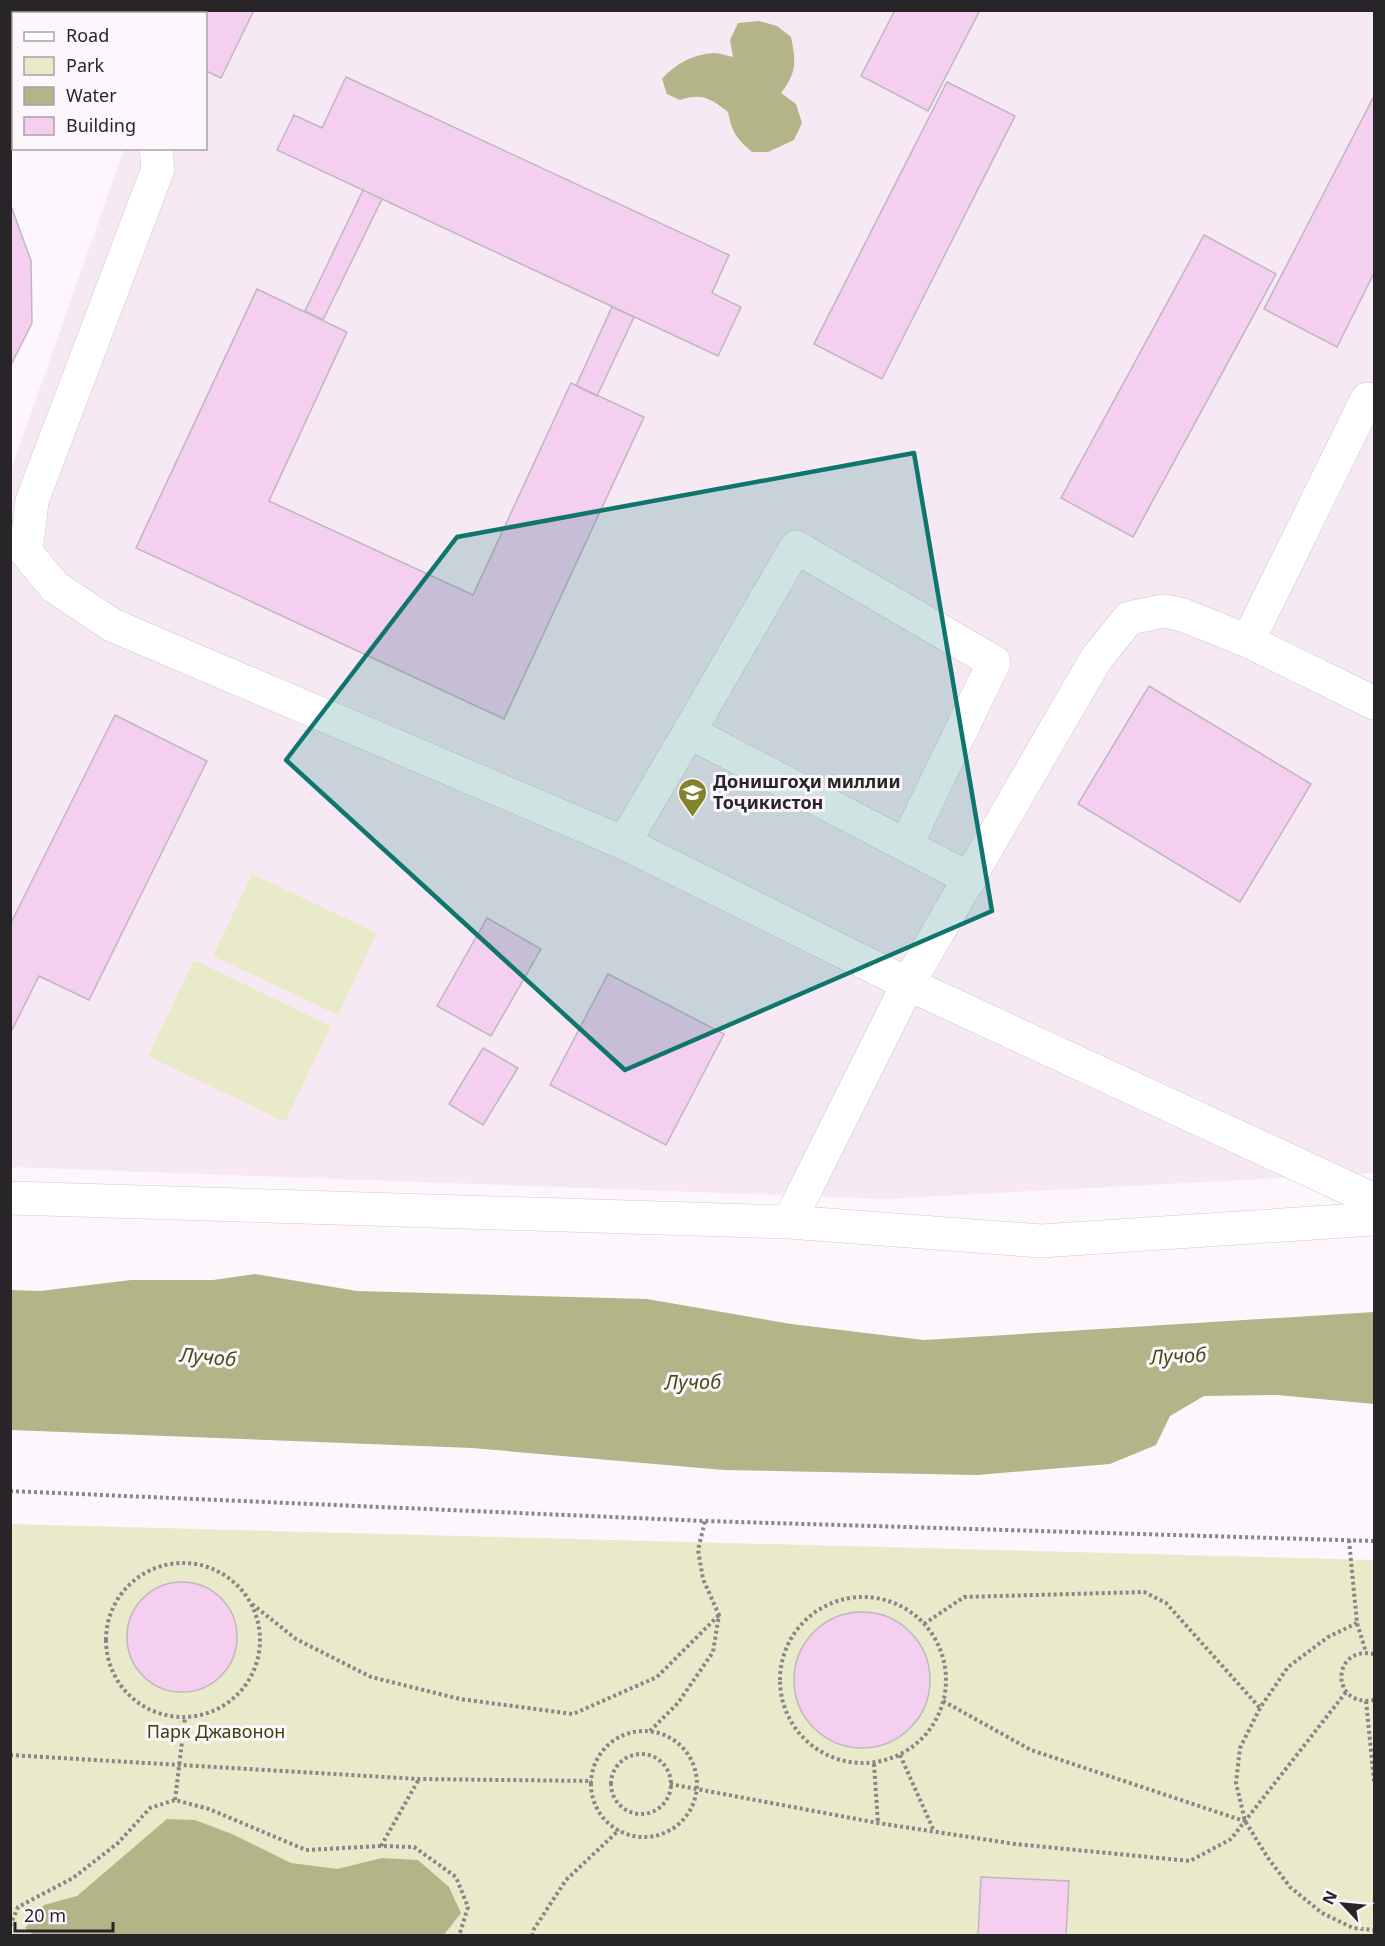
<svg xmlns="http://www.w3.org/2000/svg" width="1385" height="1946" viewBox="0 0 1385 1946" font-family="'Noto Sans',sans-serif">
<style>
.built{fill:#f6e9f4}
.green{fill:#e9eaca}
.water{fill:#b3b588}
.building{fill:#f5cff0;stroke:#beb7bd;stroke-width:1.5}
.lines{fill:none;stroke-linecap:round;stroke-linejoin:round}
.minor-casing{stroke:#cec8ce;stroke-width:34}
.path{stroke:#8a8589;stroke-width:4;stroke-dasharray:3 3;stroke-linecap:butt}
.minor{stroke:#fff;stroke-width:33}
.marked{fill:#0f766e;fill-opacity:0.2;stroke:#0f766e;stroke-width:4.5;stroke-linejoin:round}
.labels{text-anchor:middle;stroke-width:6;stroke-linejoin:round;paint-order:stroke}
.poi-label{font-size:18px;font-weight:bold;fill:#282528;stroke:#fdf6fc;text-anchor:start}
.park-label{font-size:18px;fill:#404008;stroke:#fdf6fc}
.water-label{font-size:20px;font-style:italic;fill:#4a4a15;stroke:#fdf6fc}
</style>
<rect width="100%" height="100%" fill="#fdf6fc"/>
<path class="built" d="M11 11H1374V1173L885 1199 11 1167V470L124 149 206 148V14H14L13 92 10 91Z"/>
<path class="green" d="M252 874 377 933 338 1015 213 956Z
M194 960 331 1026 285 1122 148 1056Z
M10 1524 1374 1560V1935H11Z"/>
<path class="water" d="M759 21 777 26 791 37C796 62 797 72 781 93L796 104 802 123 794 140 768 152H752C736 138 732 132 728 112 710 98 702 93 680 100L667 94 662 79C675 64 693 54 714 53 720 53 727 56 733 57L730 40 738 23Z
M255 1274 357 1291 647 1299 791 1324 924 1340 1374 1312V1404L1277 1395 1204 1396 1170 1416 1156 1445 1110 1464 977 1475 724 1470 472 1448 11 1430V1290L40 1291 131 1280H213Z
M167 1819 195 1820 232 1834 291 1863 337 1869 382 1858 418 1860 449 1887 461 1913 443 1936H35L25 1928 44 1905 77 1896Z"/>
<path class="building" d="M157 10H254L221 78 206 71V14H155Z
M895 10H980L928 111 861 76Z
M346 77 729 255 712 293 741 307 718 356 277 150 294 115 322 128Z
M947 82 1015 116 882 379 814 344Z
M1374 96V273L1337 347 1264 309Z
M363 190 382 199 323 320 305 311Z
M10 203 31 261 32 323 10 367Z
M1204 235 1276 274 1133 537 1061 498Z
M257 289 347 332 269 501 473 595 571 383 644 417 504 719 136 548Z
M612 307 634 317 597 396 576 386Z
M1149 686 1311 784 1240 902 1078 804Z
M115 715 207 761 89 1000 39 976 10 1034V925Z
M487 918 541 949 491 1036 437 1006Z
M608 974 724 1034 666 1145 550 1085Z
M483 1048 518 1068 483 1125 449 1104Z
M127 1637a55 55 0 1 1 110 0a55 55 0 1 1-110 0Z
M794 1680a68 68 0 1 1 136 0a68 68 0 1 1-136 0Z
M981 1877 1069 1881 1066 1936H978Z"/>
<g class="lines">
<defs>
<path id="minor" d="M10 49 14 50
M156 148 158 169 32 501 26 552 55 587 112 625 624 843 908 984 1096 659 1129 618 1164 611 1183 615 1248 641
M1374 402 1367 399 1248 641 1374 703
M689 732 796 547 994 662 906 845
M624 843 689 732 970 879
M10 1198 789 1222 1041 1241 1374 1219
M789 1222 908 984 1374 1200"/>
</defs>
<use href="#minor" class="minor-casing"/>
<path class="path" d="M10 1491 705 1521 1374 1541
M1349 1540 1357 1623 1366 1652
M106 1640a77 77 0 1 1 154 0a77 77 0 1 1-154 0Z
M780 1680a83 83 0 1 1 166 0a83 83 0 1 1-166 0Z
M252 1604 296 1639 371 1677 460 1699 573 1714 657 1677 719 1615
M1357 1623 1328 1637 1288 1667 1260 1708 1240 1748 1236 1783 1245 1821 1268 1858 1290 1887 1322 1913 1353 1928 1374 1930
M924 1624 964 1597 1144 1592 1166 1603 1260 1708
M1374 1654C1331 1645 1330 1708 1374 1700
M943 1701 1031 1750 1244 1821
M1366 1701 1374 1781
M650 1731 678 1703 713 1652 719 1615 703 1579 698 1550 705 1521
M591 1784a53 53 0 1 1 106 0a53 53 0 1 1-106 0Z
M611 1784a30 30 0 1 1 60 0a30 30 0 1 1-60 0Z
M10 1755 419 1779 592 1781
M900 1755 934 1831
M874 1764 878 1823
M670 1784 878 1823 1015 1844 1190 1861 1231 1839 1346 1692
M175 1800 185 1717
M381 1846 419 1779
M10 1926 18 1907 73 1878 118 1843 150 1808 175 1800 209 1809 306 1850 381 1846 414 1847 456 1877 468 1907 459 1936
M532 1936 534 1929 566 1880 619 1830"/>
<use href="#minor" class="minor"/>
</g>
<path class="marked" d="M914 453 992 911 625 1070 286 760 457 537Z"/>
<defs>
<symbol id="university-pin" viewBox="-11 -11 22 30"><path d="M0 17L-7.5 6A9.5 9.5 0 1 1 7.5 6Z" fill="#83832c" stroke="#fdf6fc"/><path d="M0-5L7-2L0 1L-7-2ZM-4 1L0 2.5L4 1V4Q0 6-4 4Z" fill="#fff"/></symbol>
</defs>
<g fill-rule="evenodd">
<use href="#university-pin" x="676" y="776" width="33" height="45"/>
</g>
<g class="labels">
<g class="poi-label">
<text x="713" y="788">Донишгоҳи миллии<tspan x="713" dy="21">Тоҷикистон</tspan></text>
</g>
<g class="park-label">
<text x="216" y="1738">Парк Джавонон</text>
</g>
<g class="water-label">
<text transform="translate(1178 1356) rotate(-3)" y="7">Лучоб</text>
<text transform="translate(208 1357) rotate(5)" y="7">Лучоб</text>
<text transform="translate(693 1382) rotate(-1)" y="7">Лучоб</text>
</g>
</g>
<rect width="1385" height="1946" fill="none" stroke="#282528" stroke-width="24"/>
<rect x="12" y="12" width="195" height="138" fill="#fdf6fc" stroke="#a8a2a7" stroke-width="1.5"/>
<rect x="24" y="32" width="30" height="9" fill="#ffffff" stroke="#a8a2a7" stroke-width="1.5"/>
<text x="66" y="42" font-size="18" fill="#282528">Road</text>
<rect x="24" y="57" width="30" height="18" fill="#e9eaca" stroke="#a8a2a7" stroke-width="1.5"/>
<text x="66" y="72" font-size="18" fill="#282528">Park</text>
<rect x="24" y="87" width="30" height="18" fill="#b3b588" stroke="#a8a2a7" stroke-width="1.5"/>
<text x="66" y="102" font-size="18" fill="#282528">Water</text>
<rect x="24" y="117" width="30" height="18" fill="#f5cff0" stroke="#a8a2a7" stroke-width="1.5"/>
<text x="66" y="132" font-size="18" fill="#282528">Building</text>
<g transform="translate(1343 1904) rotate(296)" stroke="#fdf6fc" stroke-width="4.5" paint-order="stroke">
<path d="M0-4.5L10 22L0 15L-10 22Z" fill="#282528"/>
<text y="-9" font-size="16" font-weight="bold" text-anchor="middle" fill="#282528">N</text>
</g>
<path d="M15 1922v9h98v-9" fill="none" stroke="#282528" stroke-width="3"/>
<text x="24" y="1922" font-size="18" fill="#282528" stroke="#fdf6fc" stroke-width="4.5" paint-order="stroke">20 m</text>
</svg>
